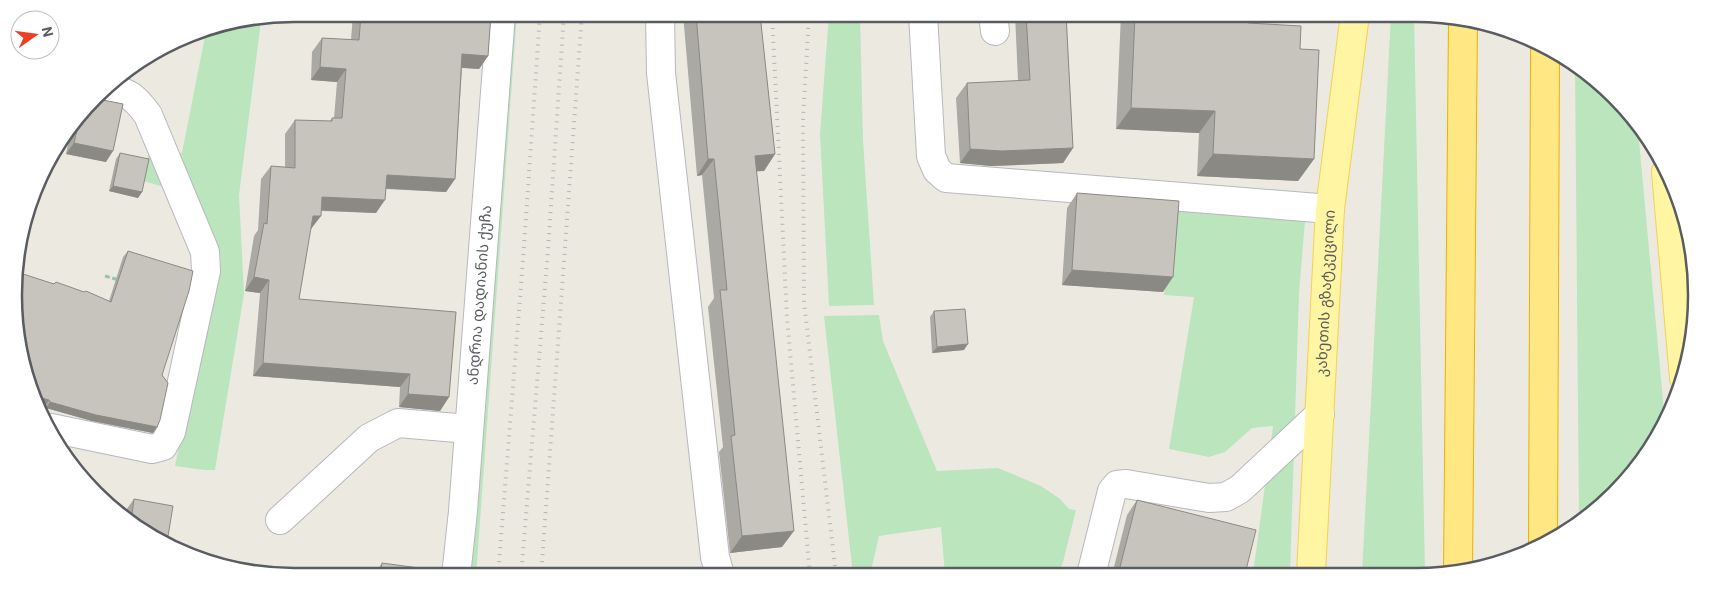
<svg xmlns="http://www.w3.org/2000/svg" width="1711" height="590" viewBox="0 0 1711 590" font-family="Roboto,'Noto Sans Georgian',sans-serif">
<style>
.green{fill:#bbe5bd}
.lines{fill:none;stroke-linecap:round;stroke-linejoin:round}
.minor-casing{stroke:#b6b8bd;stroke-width:30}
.major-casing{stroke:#f5d050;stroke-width:30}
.highway-casing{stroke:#ecb000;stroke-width:30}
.path{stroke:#93c7a5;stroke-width:3;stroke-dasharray:5 2.5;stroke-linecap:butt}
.minor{stroke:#fff;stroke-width:28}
.major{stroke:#fff5a2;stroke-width:28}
.highway{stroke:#ffe784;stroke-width:28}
.rail{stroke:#b3b4b4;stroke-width:4;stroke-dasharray:1 6;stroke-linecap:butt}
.wall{fill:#aba9a3}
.shaded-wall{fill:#8b8984}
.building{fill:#c7c4bd;stroke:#8b8984}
.labels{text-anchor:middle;stroke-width:5;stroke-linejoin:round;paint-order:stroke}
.street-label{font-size:15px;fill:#595c61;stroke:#fff}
.rim{fill:none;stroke:#595c61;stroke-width:2.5}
</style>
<rect width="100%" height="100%" fill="#eceae0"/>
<path class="green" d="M508 14H517L476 576H468Z
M829 14H860L863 140 874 305 829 306 820 134Z
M1391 14H1414L1425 574H1362Z
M261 21 239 195 244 294 215 470H205L175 466 217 264 195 196 143 181 148 155 182 153 206 31Z
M1575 66 1587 72 1638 130 1665 422 1659 436 1602 506 1579 522Z
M1172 207 1305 221 1299 293 1290 574H1253L1273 426 1252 428 1225 452 1209 457 1169 449 1194 297 1164 295Z
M879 315 883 341 937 471 998 468 1041 486 1060 499 1069 509 1076 510 1063 562 1058 575H945L941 527 879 536 870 575H853L824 316Z"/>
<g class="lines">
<defs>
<g id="minor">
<path d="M660 14 661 73 715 557 720 575"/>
<path d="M923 14 931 156 937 170 946 178 1330 209"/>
<path d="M993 14 995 31"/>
<path d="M51 428 152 449 163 446 171 432 206 271 205 252 148 115C135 97 128 92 107 87"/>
<path d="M280 520 369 438 398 423 469 429"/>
<path d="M1091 575 1112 491 1117 485 1126 484 1209 498 1226 497 1240 489 1320 414"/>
<path id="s1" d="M456 576 463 511 501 14"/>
</g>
<g id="major">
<path d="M1666 172 1684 378"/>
<path id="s2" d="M1311 574 1330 209 1355 14"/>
</g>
<path id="highway" d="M1543 545 1545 51
M1458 572 1463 20"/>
</defs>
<use href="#minor" class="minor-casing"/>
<use href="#major" class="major-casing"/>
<use href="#highway" class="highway-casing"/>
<path class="path" d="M105 276 119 280"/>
<use href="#minor" class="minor"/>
<use href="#major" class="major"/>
<use href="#highway" class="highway"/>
<path class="rail" d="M772 14 787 318 810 575
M809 14 803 120 804 302 836 575
M498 576 524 247 540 14
M521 576 548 250 564 14
M541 576 582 14"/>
</g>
<path class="wall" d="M353 14H491L488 56 479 69 462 68 455 179 446 192 386 189 376 213 321 211 311 229H310L299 299 449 397 440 411 399 407 400 387 253 376 260 293 245 291 254 236 258 230 261 179 271 166 285 167V134L295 120 330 121 332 118H334L337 82 311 80 312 52 322 38 351 40Z
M683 14H760L775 154 764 171H756L782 547 730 553 719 452 723 447 708 307 714 298 702 175 697 176Z
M1015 14H1066L1073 148 1063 163 991 166 960 163 956 98 967 83 1018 81Z
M1121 14H1248V23L1300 49 1314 159 1298 181 1197 176 1199 133 1116 129Z
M98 99 106 162 66 154 70 135Z
M120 153 142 192 138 198 109 191 116 159Z
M1077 193 1163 292 1062 285 1067 208Z
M128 251 162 375 153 433 92 421 46 408 45 406 54 284 109 301 123 257Z
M934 311 964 350 932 353 930 317Z
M134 499 139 529 126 516V510Z
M1137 500 1245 574 1112 575 1127 515Z
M382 563 433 576H373Z"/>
<path class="shaded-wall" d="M462 54 488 56 479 69 453 67Z
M320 67 346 69 337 82 311 80Z
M1131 108 1215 111 1199 133 1116 129Z
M74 143 113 151 106 162 66 154Z
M1073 148 1063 163 991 166 960 163 970 149Z
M775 154 764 171 743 172 755 156Z
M1213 154 1314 159 1298 181 1197 176Z
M708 159H714L702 175 697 176Z
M387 175 455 179 446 192 377 188Z
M113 186 142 192 138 198 109 191Z
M322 197 385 200 376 213 313 210Z
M313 216H321L311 229H303Z
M1072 270 1173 277 1163 292 1062 285Z
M254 277 269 280 260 293 245 291Z
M968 344 964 350 932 353 937 347Z
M263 363 410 374 400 387 253 376Z
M408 394 449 397 440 411 399 407Z
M36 396 49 400 45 406 40 404Z
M50 402 157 427 153 433 92 421 46 408Z
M794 531 782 547 730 553 742 536Z"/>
<path class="building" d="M361 14H491L488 56 462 54 455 179 387 175 385 200 322 197 321 216H313L299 299 456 312 449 397 408 394 410 374 263 363 269 280 254 277 264 223 267 224 271 166 295 168V120L332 121V118H342L346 69 320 67 322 38 359 40Z
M696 14H760L775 154 755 156 794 531 742 536 731 436 735 435 720 290H727L714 159H708Z
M1026 14H1066L1073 148 1002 151 970 149 967 83 1030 80Z
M1135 14H1248V23L1301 26 1300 49 1319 50 1314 159 1213 154 1215 111 1131 108Z
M98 99 123 104 113 151 74 143 78 125Z
M120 153 149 159 142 192 113 186Z
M1077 193 1179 201 1173 277 1072 270Z
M128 251 193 271 189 291 162 375 168 383 160 420 157 427 96 415 50 402 49 400 36 396 23 368 17 272 54 284 56 282 84 292 86 291 111 302Z
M965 309 968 344 937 347 934 311Z
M134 499 173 506 167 542 139 529 131 521Z
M1137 500 1256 530 1245 574 1118 575Z
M382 563 434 570 433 576H380Z"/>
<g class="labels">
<g class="street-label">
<text dy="5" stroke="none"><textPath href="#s2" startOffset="281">კახეთის გზატკეცილი</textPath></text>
<text dy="5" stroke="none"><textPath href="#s1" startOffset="282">ანდრია დადიანის ქუჩა</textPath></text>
</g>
</g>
<path d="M0 0H1711V590H0ZM294 22H1416A272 272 0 0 1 1688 294V296A272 272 0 0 1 1416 568H294A272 272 0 0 1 22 296V294A272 272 0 0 1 294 22Z" fill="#fff" fill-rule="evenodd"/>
<path class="rim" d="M294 22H1416A272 272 0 0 1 1688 294V296A272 272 0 0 1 1416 568H294A272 272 0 0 1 22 296V294A272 272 0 0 1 294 22Z"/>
<g transform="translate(35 35) rotate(76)"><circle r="24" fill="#ffffff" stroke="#bdbec0"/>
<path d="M0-4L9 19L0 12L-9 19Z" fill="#ee3f24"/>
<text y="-8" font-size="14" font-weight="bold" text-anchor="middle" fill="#595c61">N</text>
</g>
</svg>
